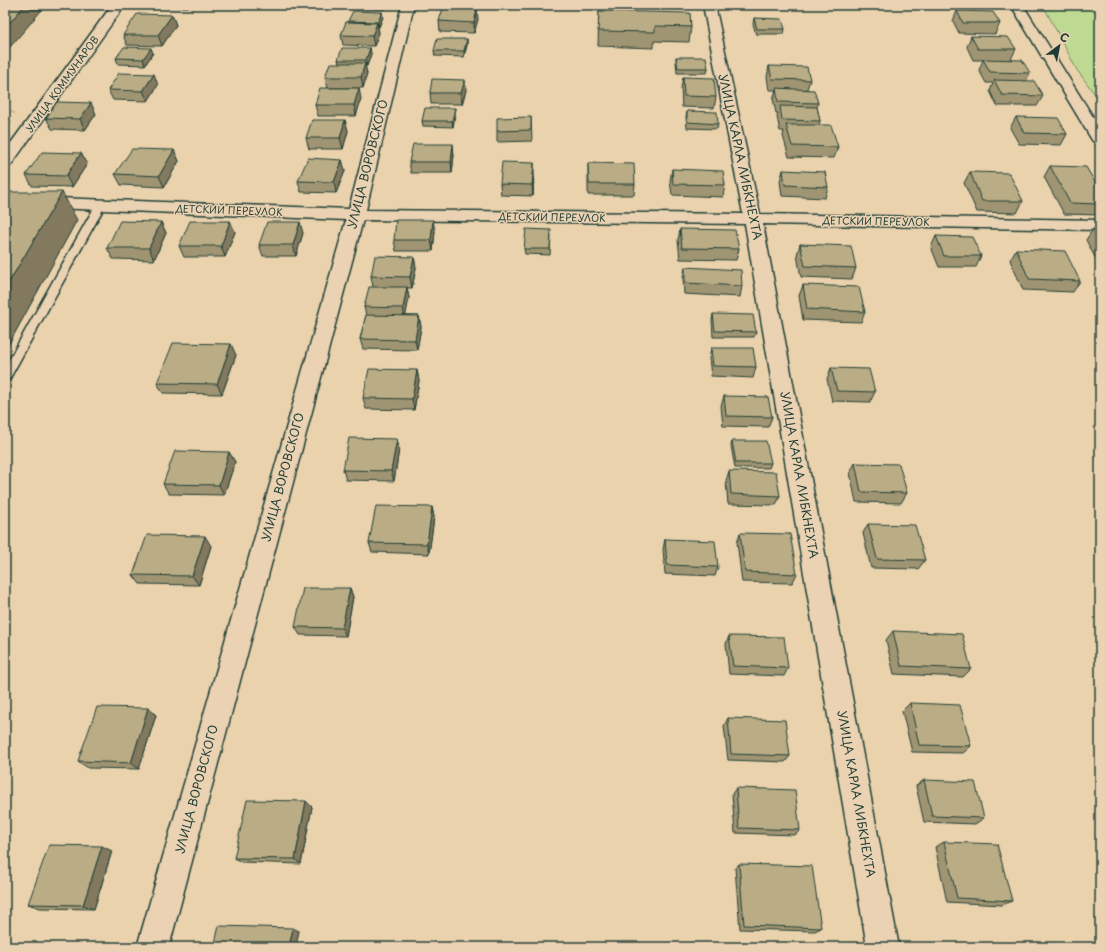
<svg xmlns="http://www.w3.org/2000/svg" width="1105" height="952" viewBox="0 0 1105 952" font-family="'Playpen Sans',sans-serif">
<style>
.green{fill:#beda92;stroke:#6e8c63}
.lines{fill:none;stroke-linecap:round;stroke-linejoin:round}
.lane-casing{stroke:#1f3d34;stroke-width:3}
.street-casing{stroke:#1f3d34;stroke-width:3}
.secondary-casing{stroke:#1f3d34;stroke-width:3}
.path{stroke:#1f3d34;stroke-width:1.5;stroke-dasharray:0.5 2;stroke-linecap:butt}
.lane{fill:#ead2b3;fill-rule:evenodd}
.street{fill:#ead2b3;fill-rule:evenodd}
.secondary{fill:#ead2b3;fill-rule:evenodd}
.wall{fill:#a09573;stroke:#1f3d34}
.shaded-wall{fill:#82795e;stroke:#1f3d34}
.building{fill:#baad86;stroke:#1f3d34}
.labels{text-anchor:middle;stroke-width:3;stroke-linejoin:round;paint-order:stroke}
.far-street-label{font-size:10px;fill:#1f3d34;stroke:#ead2b3}
.street-label{font-size:12px;fill:#1f3d34;stroke:#ead2b3}
</style>
<rect width="100%" height="100%" fill="#ead2ad"/>
<filter id="ink" filterUnits="userSpaceOnUse"><feTurbulence type="fractalNoise" baseFrequency=".025" numOctaves="2"/><feDisplacementMap in="SourceGraphic" scale="8" xChannelSelector="R" yChannelSelector="G"/><feConvolveMatrix kernelMatrix="1 2 1 2 8 2 1 2 1" color-interpolation-filters="sRGB"/></filter>
<g filter="url(#ink)">
<path class="green" d="M1043 5H1100V101L1077 70Z"/>
<g class="lines">
<defs>
<path id="lane" d="M101 201 106 204 9 380 5 381V367L96 204Z"/>
<path id="street" d="M112 5H125L11 165 5 167V151Z
M402 5H414L366 210 743 214 703 5H715L760 214 1100 220V230L763 224 899 947H867L745 224 363 220 169 947H137L346 220 5 206V196L349 209Z"/>
<path id="secondary" d="M1011 5H1023L1100 128V145L1095 143 1092 140Z"/>
</defs>
<use href="#lane" class="lane-casing"/>
<use href="#street" class="street-casing"/>
<use href="#secondary" class="secondary-casing"/>
<path class="path" d="M5 110 15 113"/>
<use href="#lane" class="lane"/>
<use href="#street" class="street"/>
<use href="#secondary" class="secondary"/>
</g>
<path class="wall" d="M155 5H191L189 7H155Z
M354 5H386L385 9 355 8Z
M450 5H484V7L450 6Z
M945 5H981L980 7 945 6Z
M599 11 691 27 689 42 654 41V48L598 46Z
M957 11 1000 23 995 34 959 33 953 21Z
M382 12 383 17 379 27H378L379 33 374 46 343 45 341 35 348 22V21Z
M172 15 176 25 162 46 127 45 123 35Z
M754 18 785 29 784 34H756L753 24Z
M478 19 474 33 440 32 439 21Z
M971 36 1016 49 1011 59 1030 73 1026 81 1043 96 1037 106H997L990 91 993 83H986L979 70 983 60H973L967 47Z
M467 39V45L464 57 435 56 434 51Z
M370 48 371 54 367 66H365L367 74 363 88H328L325 77 339 63 338 60Z
M153 53 145 65 118 64 116 58Z
M676 57 708 68 707 73H677L676 62Z
M769 66 810 80 807 89 818 103 817 107 820 121 819 125 838 147 834 158 789 157 783 136 784 131H780L777 117 778 113H776L773 99 776 90H769L767 77Z
M683 77 716 97 714 108 682 107 681 88Z
M158 85 148 101 113 100 108 90Z
M466 90 462 104H431L430 93Z
M361 99 356 116H318L315 105Z
M687 111 718 124 717 129 687 128 686 117Z
M96 114 85 130 52 129 46 118Z
M455 114 453 127 423 126 422 121Z
M531 117 532 141 497 142V131Z
M1016 117 1067 134 1061 145 1019 144 1010 128Z
M345 120 348 131 343 149H309L306 138Z
M174 150 179 161 164 187 121 185 115 174Z
M454 155 452 173H411L409 162Z
M342 160 345 171 336 193 301 192 298 181Z
M588 163 635 184 634 195H588Z
M87 164 72 187 32 186 26 175Z
M1050 166 1100 191V215L1064 214 1044 177Z
M672 169 725 185 723 197 672 195 670 181Z
M783 170 828 187 825 198 782 196 780 181Z
M970 172 1023 201 1017 213 977 212 964 183Z
M534 174 533 196 501 195 500 184Z
M230 221 235 232 225 257H184L179 246Z
M161 222 166 233 154 260 113 259 107 248Z
M680 229 739 249 736 260 680 259 678 240Z
M1093 229H1100V267L1086 240Z
M435 231 433 251H396L394 240Z
M303 233 296 256H263L259 245Z
M551 235 550 255 525 254 524 249Z
M936 236 981 256 976 267H939L931 247Z
M800 244 856 268 852 279 801 277 797 255Z
M1016 249 1080 281 1073 292 1023 290 1010 260Z
M414 257 416 268 412 288H407L409 298 405 316H419L421 327 417 350 363 349 360 339 366 315 364 307 373 287 371 276Z
M685 267 742 286 740 297 684 294 683 278Z
M803 285 865 312 861 322 803 320 799 296Z
M713 314 756 332 754 337H713L712 320Z
M711 348 756 367 753 378 711 376 709 358Z
M236 355 222 394 163 393 157 383Z
M831 368 875 392 870 402 832 401 827 379Z
M417 370 419 381 414 410 366 409 363 398Z
M724 396 772 417 768 427 723 426 721 406Z
M397 439 399 449 394 481 346 480 343 470Z
M732 441 771 463 769 468H735L731 446Z
M229 452 235 462 224 495 169 494 163 484Z
M855 463 907 493 901 503 856 502 850 473Z
M729 471 780 496 776 505 728 504 726 481Z
M432 507 434 517 429 554 372 552 369 543Z
M868 524 925 560 918 569 871 568 863 533Z
M740 533 797 574 792 583 742 582 737 542Z
M665 539 718 567 715 576 665 574 663 549Z
M211 546 199 585 140 584 133 575Z
M350 588 353 597 346 636 300 635 295 627Z
M893 631 971 669 963 677 894 674 886 640Z
M729 636 788 668 784 676 729 674 726 644Z
M910 703 971 746 963 753 912 752 902 711Z
M148 708 156 715 139 769 88 768 78 761Z
M728 718 790 756 785 762 728 760 724 726Z
M924 780 984 818 975 824 924 822 916 786Z
M736 788 800 830 795 835 735 833 732 794Z
M312 807 301 864 241 862 234 858Z
M944 842 1012 901 1002 905 947 902 935 847Z
M112 851 94 909 40 908 28 904Z
M739 864 821 928 815 931 740 929 735 868Z"/>
<path class="shaded-wall" d="M25 5H46L5 53V28Z
M477 9 478 19 474 33V23Z
M382 12 383 17 379 27 378 22Z
M172 15 176 25 162 46 158 35Z
M377 23 379 33 374 46 372 36Z
M467 39V45L464 57V51Z
M151 48 153 53 145 65 143 59Z
M370 48 371 54 367 66 366 60Z
M365 63 367 74 363 88 361 77Z
M154 74 158 85 148 101 143 91Z
M465 80 466 90 462 104 461 93Z
M359 88 361 99 356 116 354 105Z
M91 103 96 114 85 130 80 119Z
M455 108V114L453 127 452 121Z
M5 111 11 122 5 130Z
M345 120 348 131 343 149 340 138Z
M453 144 454 155 452 173 451 162Z
M174 150 179 161 164 187 159 176Z
M81 153 87 164 72 187 66 176Z
M342 160 345 171 336 193 334 182Z
M534 163V174L533 196 532 185Z
M62 192 77 220 5 351V289Z
M433 220 435 231 433 251 431 240Z
M230 221 235 232 225 257 221 246Z
M161 222 166 233 154 260 149 248Z
M300 222 303 233 296 256 293 245Z
M414 257 416 268 412 288 410 277Z
M407 287 409 298 405 319 403 308Z
M419 316 421 327 417 350 415 340Z
M231 344 236 355 222 394 217 384Z
M417 370 419 381 414 410 412 399Z
M397 439 399 449 394 481 391 471Z
M229 452 235 462 224 495 219 485Z
M432 507 434 517 429 554 427 544Z
M205 536 211 546 199 585 192 576Z
M350 588 353 597 346 636 342 628Z
M148 708 156 715 139 769 131 763Z
M306 801 312 807 301 864 295 859Z
M102 846 112 851 94 909 83 905Z
M293 928 299 931 296 947H289Z"/>
<path class="building" d="M5 5H25L5 28Z
M443 8 477 9 474 23 439 21Z
M353 11 382 12 378 22 348 21Z
M599 11 690 13 691 27 655 26V32L598 31Z
M957 11 993 12 1000 23H963Z
M137 14 172 15 158 35H123Z
M754 18 782 19 785 29H757Z
M346 22 377 23 372 36 341 35Z
M971 36 1008 37 1016 49H978Z
M437 39H467L464 51H434Z
M124 47 151 48 143 59 116 58Z
M342 48H370L366 60H338Z
M676 57H706L708 68H678Z
M983 59 1022 60 1030 73 990 72Z
M330 63H365L361 77H325Z
M769 66 807 67 810 80 772 79Z
M119 73 154 74 143 91 108 90Z
M683 77 714 78 716 97 684 96Z
M432 79 465 80 461 93H430Z
M994 80 1034 81 1043 96 1002 95Z
M320 88H359L354 105H315Z
M776 88 814 90 818 103 778 102Z
M57 102 91 103 80 119 46 118Z
M780 106 817 107 820 121 782 120Z
M425 108H455L452 121H422Z
M687 111 717 112 718 124 687 122Z
M531 117V130L497 131V118Z
M1016 117 1058 118 1067 134 1024 133Z
M312 120H345L340 138H306Z
M786 125H831L838 147 792 146Z
M413 144H453L451 162H409Z
M132 149 174 150 159 176 115 174Z
M42 152 81 153 66 176 26 175Z
M308 158 342 160 334 182 298 181Z
M502 162 534 163 532 185 500 184Z
M588 163 634 164 635 184H589Z
M1050 166 1086 167 1100 191V204L1070 203Z
M672 169 723 171 725 185 673 184Z
M783 170 825 172 828 187 785 185Z
M970 172 1009 173 1023 201H982Z
M11 192H62L5 289V202Z
M396 220H433L431 240H394Z
M120 221 161 222 149 248H107Z
M190 221H230L221 246H179Z
M267 222H300L293 245H259Z
M526 229 551 230 550 249H524Z
M680 229 735 230 739 249 682 248Z
M1093 229H1100V242Z
M936 236 972 237 981 256H944Z
M800 244 851 246 856 268 805 266Z
M1016 249 1065 251 1080 281 1029 279Z
M375 256 414 257 410 277 371 276Z
M685 267 741 270 742 286 685 283Z
M803 285 859 287 865 312 807 309Z
M369 287H407L403 308 364 307Z
M713 314 753 315 756 332 715 331Z
M366 315 419 316 415 340 360 339Z
M173 343 231 344 217 384 157 383Z
M711 348H753L756 367 713 366Z
M831 368 869 369 875 392 837 391Z
M369 369 417 370 412 399 363 398Z
M724 396 768 397 772 417 726 416Z
M349 438 397 439 391 471 343 470Z
M732 441H766L771 463H736Z
M175 451 229 452 219 485 163 484Z
M855 463 899 464 907 493 861 492Z
M729 471 776 472 780 496 731 494Z
M376 506 432 507 427 544 369 543Z
M868 524 915 525 925 560 877 559Z
M740 533 790 534 797 574 745 572Z
M147 535 205 536 192 576 133 575Z
M665 539 715 541 718 567 667 565Z
M303 588H350L342 628 295 627Z
M893 631 962 634 971 669 901 666Z
M729 636 784 637 788 668 733 666Z
M910 703 960 705 971 746 919 745Z
M97 707 148 708 131 763 78 761Z
M728 718 785 720 790 756 731 754Z
M924 780 975 782 984 818 932 816Z
M736 788 795 790 800 830 739 828Z
M247 800 306 801 295 859 234 858Z
M944 842 997 844 1012 901 957 898Z
M49 845 102 846 83 905 28 904Z
M739 864 812 866 821 928 744 925Z
M219 926 293 928 289 947H214Z"/>
</g>
<g class="labels">
<g class="far-street-label">
<text transform="translate(62 84) rotate(-54)" y="4">УЛИЦА КОММУНАРОВ</text>
<text transform="translate(229 210) rotate(2)" y="4">ДЕТСКИЙ ПЕРЕУЛОК</text>
<text transform="translate(552 217) rotate(1)" y="4">ДЕТСКИЙ ПЕРЕУЛОК</text>
<text transform="translate(876 221) rotate(1)" y="4">ДЕТСКИЙ ПЕРЕУЛОК</text>
</g>
<g class="street-label">
<text transform="translate(740 157) rotate(78)" y="4">УЛИЦА КАРЛА ЛИБКНЕХТА</text>
<text transform="translate(368 164) rotate(-76)" y="4">УЛИЦА ВОРОВСКОГО</text>
<text transform="translate(799 475) rotate(80)" y="4">УЛИЦА КАРЛА ЛИБКНЕХТА</text>
<text transform="translate(283 477) rotate(-75)" y="4">УЛИЦА ВОРОВСКОГО</text>
<text transform="translate(197 789) rotate(-75)" y="4">УЛИЦА ВОРОВСКОГО</text>
<text transform="translate(856 794) rotate(80)" y="4">УЛИЦА КАРЛА ЛИБКНЕХТА</text>
</g>
</g>
<rect width="1105" height="952" fill="none" stroke="#ead2b3" stroke-width="20"/>
<rect x="10" y="10" width="1085" height="932" fill="none" stroke="#1f3d34" stroke-width="1.5" filter="url(#ink)"/>
<g transform="translate(1059 46) rotate(32)" stroke="#ead2b3" stroke-width="3" paint-order="stroke">
<path d="M0-3L7 15L0 10L-7 15Z" fill="#1f3d34"/>
<text y="-6" font-size="11" font-weight="bold" text-anchor="middle" fill="#1f3d34">С</text>
</g>
</svg>
